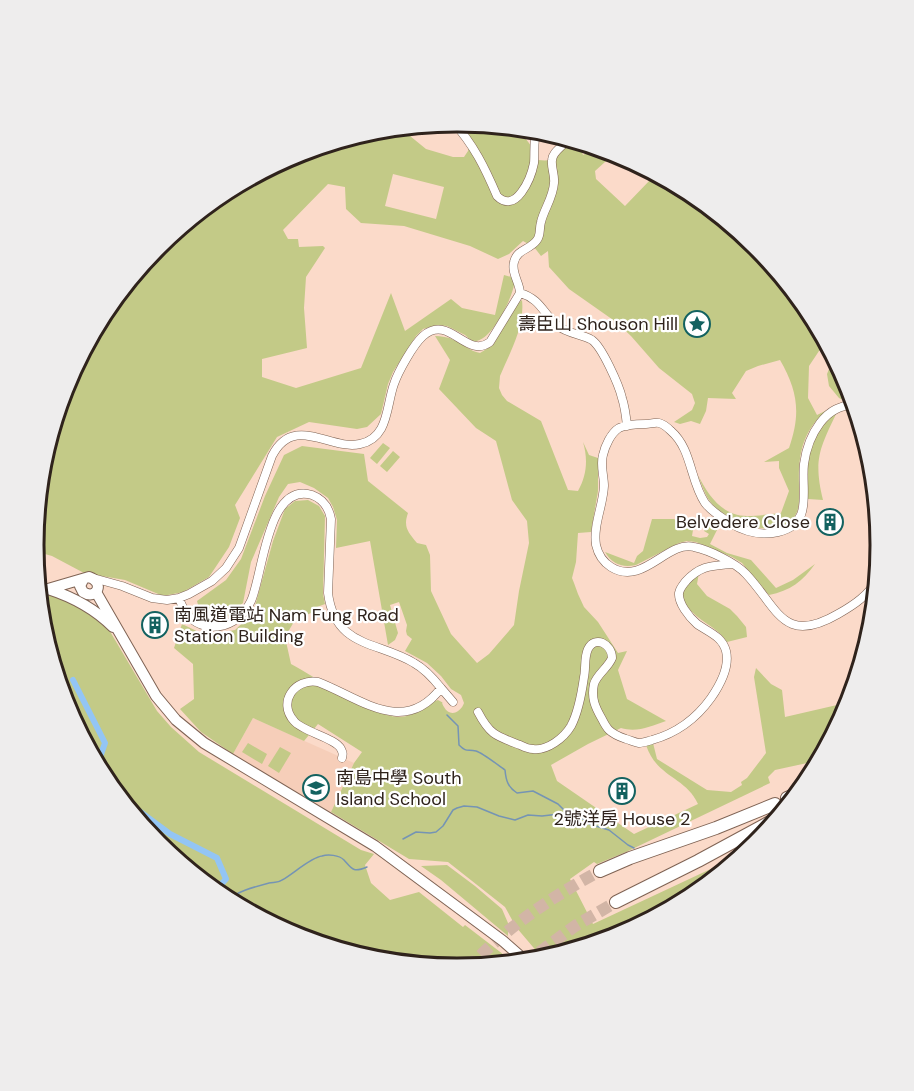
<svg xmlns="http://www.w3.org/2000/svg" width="914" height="1091" viewBox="0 0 914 1091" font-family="'DM Sans','Noto Sans TC',sans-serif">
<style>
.built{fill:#f6ceb9}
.green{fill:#c3ca87;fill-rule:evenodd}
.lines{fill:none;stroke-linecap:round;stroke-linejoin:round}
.stream{stroke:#7594b4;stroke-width:1.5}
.canal{stroke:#93c5f5;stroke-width:6}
.highway-tunnel{stroke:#d2b5a6;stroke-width:12;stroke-dasharray:12 6;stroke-linecap:butt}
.minor-casing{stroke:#7f6354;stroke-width:9}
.major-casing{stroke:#7f6354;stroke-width:12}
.highway-casing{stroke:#7f6354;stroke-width:14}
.minor{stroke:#fff;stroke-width:8}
.major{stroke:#fff;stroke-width:10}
.highway{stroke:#fff;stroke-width:12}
.labels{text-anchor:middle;stroke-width:4.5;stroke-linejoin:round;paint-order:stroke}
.poi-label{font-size:18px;fill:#2f231c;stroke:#fff;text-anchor:end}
.rim{fill:none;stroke:#2f231c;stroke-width:3}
</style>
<rect width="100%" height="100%" fill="#fbdac9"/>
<path class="built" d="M253 718 354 763 331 812 233 754Z"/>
<path class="green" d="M459 122 530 129 525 138 536 152 538 160C556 162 557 157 567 143L581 148 583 155 598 147 615 153 595 171 596 179 625 206 651 179 631 160 693 193 757 246 810 310 827 343 819 351 809 366 808 398 817 415 831 408C803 427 798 453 799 485 799 494 800 504 797 512 783 544 729 523 712 504 705 496 702 485 698 475 708 495 722 516 747 516 758 516 770 514 781 513L789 491 779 468V461L764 462 789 448C801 414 798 391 780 360L758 366 746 371 732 393 736 399 708 398 706 411 700 424 691 421 680 424 674 422 692 410 695 403 692 394 659 368 631 336 616 322 569 289 549 267 548 251 541 256 534 247 523 241 509 254 498 259 470 246 404 226 361 223 346 209 345 187 328 184 283 230 288 239H298L299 247 323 246 325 248 306 277 304 308 307 348 262 359V377L296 388 361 368 391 293 405 331 451 299 462 308 495 315 504 275 515 278C515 294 496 330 483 338 482 339 475 342 473 342L465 335 447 326 437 325 423 329 416 336 393 372 388 384 381 414 367 427 357 429 309 422 277 437 235 505 240 518 229 547 209 577 183 592 163 596 125 580 84 573 52 556 34 551 41 462 65 383 105 310 157 245 222 193 295 154 375 130 399 127 426 149 453 157H464L468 151 470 136ZM393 174 444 187 436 219 385 206Z
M522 300C525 327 510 352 500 376L499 388 502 395 507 401 541 421 568 490 578 491C587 475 588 459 583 442L589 455 598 458V491L591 532 578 533 576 562 572 578 574 583 578 594 584 607 598 622 618 653 627 651 618 670 627 699 666 721C651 726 637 733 621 728L588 744 551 765 557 781 634 834 698 804C685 776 657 778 646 745L653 743 657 759 707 790 731 792 742 785 741 782 747 778 766 753 754 677 756 668 771 684 782 690 785 717 850 702 849 708 821 760 775 770 768 777 770 783 626 852 597 864 594 862 570 879 593 924 747 852V853L693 898 671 906V910L619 937 544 960 516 927 505 907 448 862 409 859 331 812 354 763 362 752 318 724 304 741 253 718 233 754 201 732 180 709 194 699 193 664 174 648 182 624 205 635 235 630 253 613 273 541 285 509 295 501 308 500 319 506 325 516 323 594 325 604 317 607 311 613 295 620 285 637 291 664C316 677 374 718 400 717 416 716 425 704 438 700 447 705 439 699 444 707 450 718 461 712 464 703L461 695 451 689 441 676 427 663 405 651 412 639 407 635 406 631 407 625 399 602 390 605 398 633 395 640 388 645 370 541 336 548 337 520 333 507 328 498 314 488 300 482 288 484 279 497 251 562 243 603 223 620 201 616 197 601 226 580 241 559 265 496 284 455 302 446 364 454 368 481 408 513C403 527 408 532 417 543L426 545 430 555 431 591 451 634 477 663 489 654 514 625 519 591 529 543 527 521 512 500 496 441 476 428 439 389 450 360 435 336C441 336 448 337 454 340 464 344 469 351 480 353L493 345 514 309 517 304Z
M833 359 836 360 849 384 853 399 843 400 839 398 829 386 827 374Z
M837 412C820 448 813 459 823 500L808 499C806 461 806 438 837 412Z
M383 443 390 448 377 464 370 458Z
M393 451 400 457 387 472 380 466Z
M652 519H674L693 530 692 536 700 538 707 537 709 534 704 531 709 522 720 524 710 544 727 553 751 560 776 588 793 580 815 564C803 581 790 591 769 595L742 563 732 557 696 542 687 541 679 543 636 565C622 568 612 564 605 552L634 563 637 556 643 551Z
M699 573 697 584 707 596 730 609 737 616 746 627 747 637 727 642C724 638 721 634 717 631 707 623 679 608 683 591 685 584 694 578 699 573Z
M38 594 60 596 91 612 100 623 101 622 108 628 157 711 171 727 199 752 361 850 374 854 365 865 371 883 390 900 419 892 463 927 465 925 516 964 457 969 374 961 294 937 221 898 157 845 104 781 65 707 41 628Z
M248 743 267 754 262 764 242 752Z
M280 747 291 753 279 773 268 766Z
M447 865 475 886 502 909 508 923V936L441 880 421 866Z"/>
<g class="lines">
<path class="stream" d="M447 715 458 726 459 745C467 753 467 749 476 751 483 753 499 766 505 770 506 781 508 787 517 793L533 791 558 804 565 811 576 814 589 824 609 830 628 845 634 848
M403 839 416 832 430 833 436 832 443 826 453 810 457 808 464 806 477 807 499 816 515 820 528 815 542 816 568 813
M226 901C238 891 254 887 269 883 274 882 278 883 282 880 292 875 311 857 322 856 328 854 339 855 344 860 352 869 353 873 367 867"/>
<path class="canal" d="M73 680 105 743 99 760 107 779 131 805 170 834 217 858 226 879 216 890V894"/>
<path class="highway-tunnel" d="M525 963 575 926 616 902
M468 968C506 928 551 897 600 871"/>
<defs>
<path id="minor" d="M453 122C474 145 485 168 497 196 516 215 531 178 534 163 535 152 533 140 537 129
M520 293C541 299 543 314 558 326 568 334 582 334 592 340 602 347 619 385 622 398 625 407 626 416 627 426
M855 404C840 406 830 410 820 423 811 435 806 449 804 464 801 491 814 524 778 532 761 536 745 532 730 523 721 517 712 512 705 503 690 481 692 449 671 431 668 428 663 424 659 423 655 422 650 424 646 424 637 424 627 424 619 428 611 433 605 446 603 455 600 465 604 476 604 486 603 506 593 525 596 545 598 554 603 562 611 567 643 587 667 540 694 547 709 550 736 563 746 574 778 608 783 646 838 614 854 605 869 595 878 578
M93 578 122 586 152 598 167 600 179 598 189 594 212 581 226 568 239 548 272 456C294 413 330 451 360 444 389 438 386 406 394 384 398 372 413 345 423 336 449 313 467 360 490 342L520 293C520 283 511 273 514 262 517 249 530 250 537 240 541 235 539 229 541 222 544 209 553 198 554 183 555 175 551 168 552 160 553 150 564 147 568 138
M179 598C184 612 191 623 206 626 226 630 243 618 251 601 263 575 267 481 312 495 323 499 329 508 331 519L328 593C335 648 377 641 414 663 425 669 433 678 441 688 404 737 360 698 318 682 295 678 277 702 294 721 303 732 336 738 341 749 343 753 343 754 342 758
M441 688 453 702
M478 712C490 735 496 736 520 745 524 747 528 749 533 749 547 751 564 738 571 726 578 713 582 691 584 677 586 668 584 657 588 649 595 635 612 644 612 658 608 668 597 674 594 684 591 698 595 707 602 719 604 723 606 727 609 730 614 735 620 737 626 739 630 740 634 742 639 743 643 743 648 741 652 740 677 733 696 719 711 698 720 685 730 667 726 651 722 636 708 632 697 624 689 617 678 603 679 593 680 588 683 585 686 581 701 565 712 566 732 564
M727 869V870"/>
<path id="major" d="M48 589C73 597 94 608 113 627
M48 589 89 577C105 582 97 601 83 592L80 586 83 580
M96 592 156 696 176 720 204 743 375 846 503 941 528 963"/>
<path id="highway" d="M787 798 801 792
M600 871 630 858 716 828 775 804
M616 902 698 861 781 816"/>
</defs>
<use href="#minor" class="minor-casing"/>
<use href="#major" class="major-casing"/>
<use href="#highway" class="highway-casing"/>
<use href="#minor" class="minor"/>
<use href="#major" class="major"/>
<use href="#highway" class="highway"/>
</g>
<defs>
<symbol id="sight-ring" viewBox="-11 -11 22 22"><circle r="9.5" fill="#fff" stroke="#136260" stroke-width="1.5"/><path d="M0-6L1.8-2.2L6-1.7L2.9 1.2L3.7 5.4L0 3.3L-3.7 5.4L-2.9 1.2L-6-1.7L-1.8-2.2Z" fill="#136260"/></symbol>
<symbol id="building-ring" viewBox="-11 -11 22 22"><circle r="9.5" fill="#fff" stroke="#136260" stroke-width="1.5"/><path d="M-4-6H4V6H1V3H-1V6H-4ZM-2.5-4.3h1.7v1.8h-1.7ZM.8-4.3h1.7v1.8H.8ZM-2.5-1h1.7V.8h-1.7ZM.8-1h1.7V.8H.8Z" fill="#136260"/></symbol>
<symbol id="school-ring" viewBox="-11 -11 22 22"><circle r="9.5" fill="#fff" stroke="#136260" stroke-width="1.5"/><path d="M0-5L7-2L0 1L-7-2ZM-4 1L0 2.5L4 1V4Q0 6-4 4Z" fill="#136260"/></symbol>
</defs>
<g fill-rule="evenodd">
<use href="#sight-ring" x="682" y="309" width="30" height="30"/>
<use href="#building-ring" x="815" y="507" width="30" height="30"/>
<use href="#building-ring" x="140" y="610" width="30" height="30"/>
<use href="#school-ring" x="301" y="773" width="30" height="30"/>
<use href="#building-ring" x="607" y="776" width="30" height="30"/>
</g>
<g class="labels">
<g class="poi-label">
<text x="678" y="330">壽臣山 Shouson Hill</text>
<text x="810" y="528">Belvedere Close</text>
<text x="174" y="621" text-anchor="start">南風道電站 Nam Fung Road<tspan x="174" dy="21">Station Building</tspan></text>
<text x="336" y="784" text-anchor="start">南島中學 South<tspan x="336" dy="21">Island School</tspan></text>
<text x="622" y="825" text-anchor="middle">2號洋房 House 2</text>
</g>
</g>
<path d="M0 0H914V1091H0ZM44 545a413 413 0 1 1 826 0a413 413 0 1 1-826 0Z" fill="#eeeded" fill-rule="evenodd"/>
<path class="rim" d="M44 545a413 413 0 1 1 826 0a413 413 0 1 1-826 0Z"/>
</svg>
